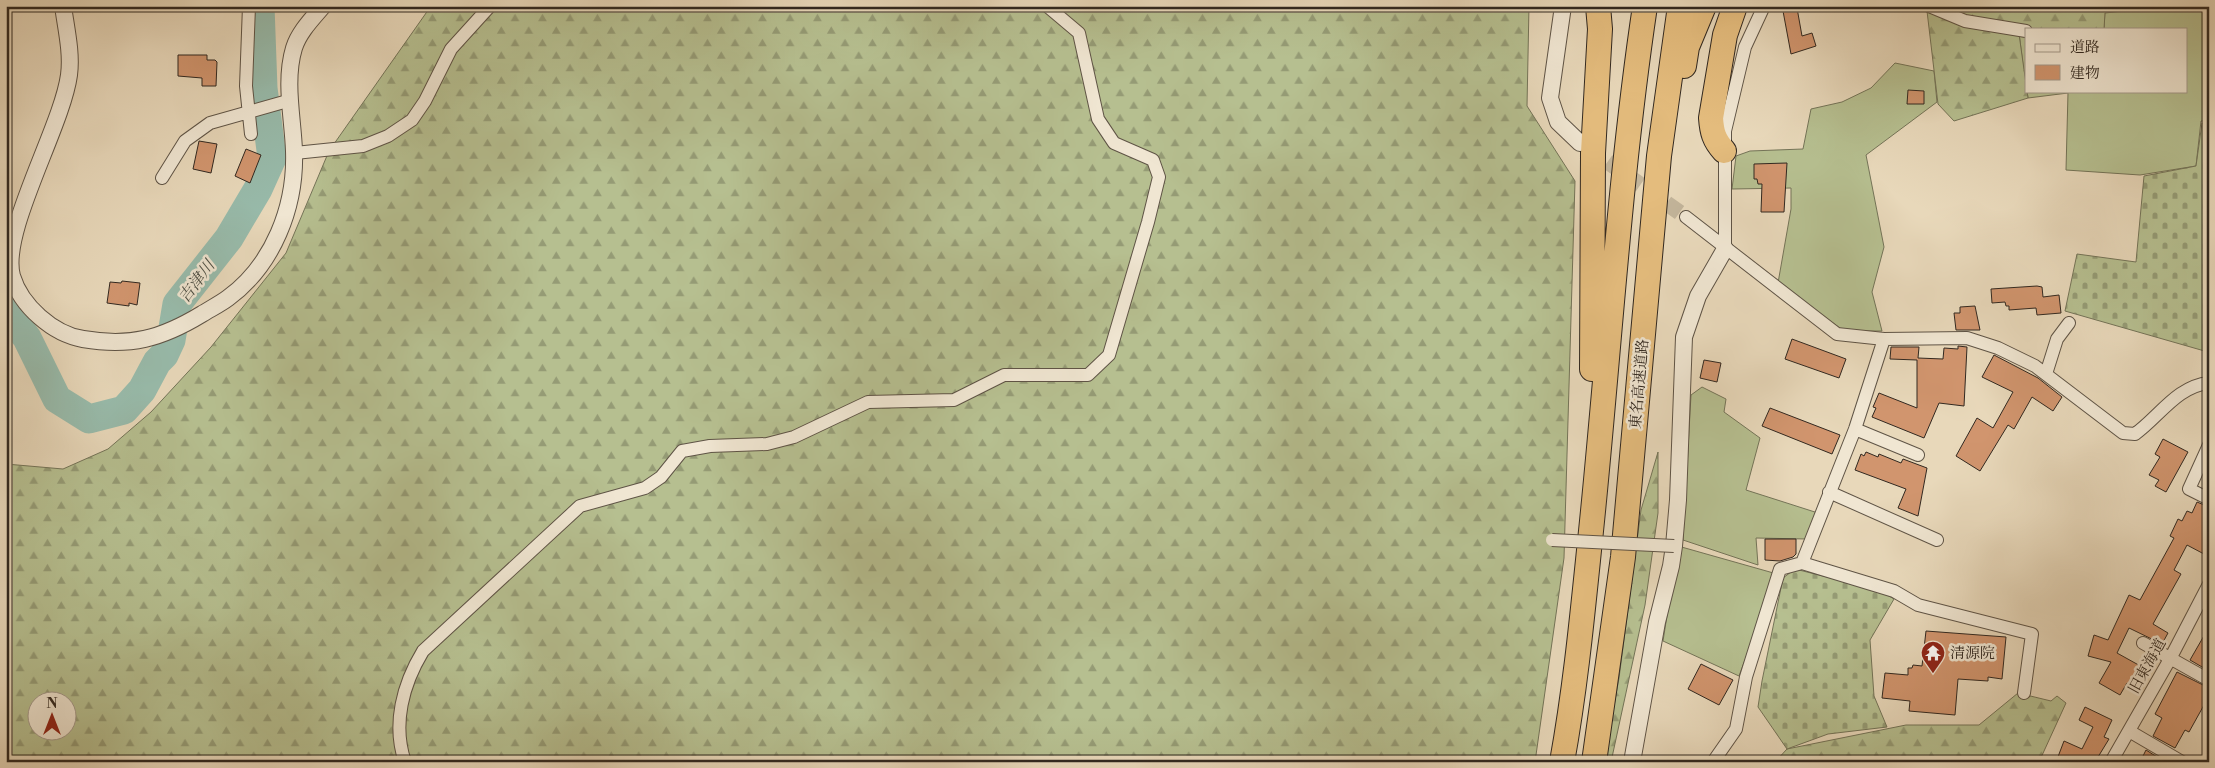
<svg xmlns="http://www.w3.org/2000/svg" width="2215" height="768" viewBox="0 0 2215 768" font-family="'Libre Bodoni','Noto Serif JP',serif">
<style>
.grass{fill:#b6bf90;stroke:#747458}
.forest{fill:url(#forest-firs);stroke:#747458;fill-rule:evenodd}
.cemetery{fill:url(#cemetery-stones);stroke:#747458}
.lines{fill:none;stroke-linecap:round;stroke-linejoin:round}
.river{stroke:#98bbab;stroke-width:29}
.building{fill:#d1956e;stroke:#312820}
.tertiary-tunnel{stroke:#c3b59b;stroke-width:16;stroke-dasharray:16 8;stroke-linecap:butt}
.minor-casing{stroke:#5f5446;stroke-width:14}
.tertiary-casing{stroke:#5f5446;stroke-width:18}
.motorway-casing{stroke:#312820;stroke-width:26}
.minor{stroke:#f0e6d2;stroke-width:12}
.tertiary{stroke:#f0e6d2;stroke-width:16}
.motorway{stroke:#e4bc7d;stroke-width:24}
.minor-bridge-casing{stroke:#5f5446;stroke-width:14;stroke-linecap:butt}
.minor-bridge{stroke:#f0e6d2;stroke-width:12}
.labels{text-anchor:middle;stroke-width:5;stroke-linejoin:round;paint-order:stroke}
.street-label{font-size:15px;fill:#312820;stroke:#f0e6d2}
.poi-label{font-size:15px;fill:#312820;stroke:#f0e6d2;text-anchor:start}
.water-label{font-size:16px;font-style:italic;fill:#4b4d43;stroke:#f0e6d2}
</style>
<defs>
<pattern id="forest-firs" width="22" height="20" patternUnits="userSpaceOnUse" patternTransform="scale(1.25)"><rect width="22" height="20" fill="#b6bf90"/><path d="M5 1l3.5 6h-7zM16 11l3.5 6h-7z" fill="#959b75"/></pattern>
<pattern id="cemetery-stones" width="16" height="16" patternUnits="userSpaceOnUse" patternTransform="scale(1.25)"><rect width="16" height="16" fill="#b6bf90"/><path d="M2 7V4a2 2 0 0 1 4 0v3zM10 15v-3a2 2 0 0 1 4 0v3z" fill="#959b75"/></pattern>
</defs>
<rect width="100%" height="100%" fill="#e8d8ba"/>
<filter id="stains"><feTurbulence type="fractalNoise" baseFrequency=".004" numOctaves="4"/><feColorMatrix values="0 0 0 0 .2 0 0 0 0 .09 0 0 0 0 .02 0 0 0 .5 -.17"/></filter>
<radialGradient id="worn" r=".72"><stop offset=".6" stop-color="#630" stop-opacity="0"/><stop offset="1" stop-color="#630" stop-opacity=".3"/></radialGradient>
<path class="grass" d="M2169 6H2209V121H2201L2196 166 2140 175 2066 170 2068 93 2028 98 2027 91H2186V29H2104L2105 10Z
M2019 33 2026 34V89Z
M1895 63 1934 71 1937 102 1866 155 1884 247 1872 292 1882 331H1844L1778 283 1791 209V188L1732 189 1736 156 1750 151 1803 149 1811 109 1842 102 1871 88Z
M1702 387 1726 399 1724 412 1760 438 1746 490 1818 513 1807 539 1756 538 1758 565 1683 540 1691 395Z
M1678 546 1777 574 1739 676 1663 641Z"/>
<path class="forest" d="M431 6H1529L1527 106 1575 181 1564 558 1535 762H6V464L63 469 108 449 151 412 211 347 286 253 329 151ZM38 700H68V730H38Z
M1908 6H2169L2105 13 2104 29H2026L2019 34 2028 98 1954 121 1938 104 1927 11Z
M1658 452V513L1645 605 1611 762H1604L1619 678 1641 510Z
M2018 693 2051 701 2057 696 2066 703 2039 762H1775L1787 749 1906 725H1979Z"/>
<path class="cemetery" d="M2202 123 2209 124 2208 352 2065 311 2077 254 2136 262 2144 176 2196 166Z
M1795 569 1879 590 1894 599 1870 640 1874 696 1887 727 1828 734 1787 749 1758 707 1762 681 1783 578Z"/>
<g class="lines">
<path class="river" d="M6 310 27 338 57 399 89 419 124 410 142 390 157 362 164 355 171 340 177 304 229 238 258 189 272 158 263 88 260 6"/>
</g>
<path class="building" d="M1797 8 1802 36 1812 33 1816 46 1791 54 1783 11Z
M178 55H207V60H215L217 62 216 86H202V78L178 76Z
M1908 90 1924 91V104H1907Z
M199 141 217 144 211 173 193 169Z
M246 149 261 155 250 183 235 176Z
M1787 163 1784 212H1761L1762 184H1758L1757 179H1754V164Z
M122 281 140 283 137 305 129 303V306L107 303 110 282 121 283Z
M2037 286 2042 287 2043 297 2059 295 2061 313 2037 315 2036 308 2009 310V306H2006L2005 302 1992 303 1991 289Z
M1975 306 1980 330H1956L1954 313H1960V307Z
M1792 339 1846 359 1839 378 1785 359Z
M1958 346 1967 347 1964 406 1939 403 1924 438 1872 417 1876 408 1873 407 1879 393 1917 408V360L1890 359 1891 347H1919L1918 358 1943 359 1944 348 1958 349Z
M1994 355 2038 378 2062 397 2053 411 2032 397 2014 429 2008 425 1980 471 1956 456 1977 418 1993 428 2013 392 1982 377Z
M1704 360 1721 363 1717 382 1700 378Z
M1770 408 1840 435 1832 454 1762 426Z
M2163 439 2188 452 2166 492 2155 486 2159 480 2149 475 2160 457 2155 454Z
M1866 452 1878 457 1879 454 1901 463 1903 459 1927 468 1918 516 1898 508 1906 489 1855 470 1861 454 1864 456Z
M2197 502 2209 507V544L2204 554 2187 545 2174 570 2181 574 2153 624 2168 633 2162 644 2129 628 2117 653 2144 668 2133 686 2127 683 2120 695 2099 683 2111 662 2088 656 2094 635 2108 640 2129 595 2140 600 2174 538 2170 536 2178 519 2182 521 2187 511 2192 513Z
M1765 539H1796V554L1793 557 1780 561 1765 560Z
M2209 627V671L2190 660Z
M1926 631 2006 637 2002 679 1988 677V681L1958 679 1955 715 1909 711 1910 701 1882 698 1885 673 1908 675V668H1912L1913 665 1922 666Z
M1701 664 1733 680 1719 705 1688 689Z
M2177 672 2209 688V696L2189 732 2185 730 2175 748 2153 736 2162 718 2155 714Z
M2085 707 2112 720 2104 737 2109 739 2098 757 2103 760V762H2056L2064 741 2082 749 2093 727 2079 720Z
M2146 750 2165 762H2140Z"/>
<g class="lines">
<path class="tertiary-tunnel" d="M1588 148 1686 217"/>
<defs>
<path id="minor" d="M249 6 246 86 251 134
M1929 6 1965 21 2026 31
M295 153 363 146 388 136 412 120 425 101 451 49 490 6
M162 178 185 141 210 123 291 100
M1686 217 1837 334 1884 339 1967 338 1998 348 2035 366 2123 433 2135 434C2159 417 2177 386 2209 383
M1725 249V131L1745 47 1764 6
M2046 374 2057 339 2069 323
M1855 429 1918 455
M2209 445 2189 489 2209 499
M1829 492 1937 540
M1802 563 1855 429 1884 339
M2143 643 2209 680
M2129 731 2182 762
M405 762C392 724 403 684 423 651L580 506 645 488 661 477 682 451 710 446 767 444 794 437 868 402 954 400 1004 375H1088L1109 355 1148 222 1159 177 1153 160 1114 143 1098 119 1079 33 1047 6
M1713 762 1736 729 1746 677 1780 569 1802 563 1894 591 1918 605 2032 634 2024 693
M2111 762 2170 659 2209 584"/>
<path id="tertiary" d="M63 6C66 28 72 53 69 75 62 127 0 232 12 276 21 306 53 334 83 339 130 347 161 339 202 314 210 309 220 304 228 298 273 265 296 207 294 151 293 119 284 81 294 48 299 32 312 19 323 6
M1563 6 1550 98 1558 122 1580 143
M1632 762 1657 622 1671 566 1674 546 1678 500 1684 337 1698 296 1725 249"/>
<path id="motorway" d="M1684 66 1687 47 1704 6
M1724 151C1714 140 1712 132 1711 118L1725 35 1735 6
M1592 369 1593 153 1600 29 1598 6
M1562 762C1576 685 1583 608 1591 531 1609 356 1619 180 1645 6
M1594 762 1623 557 1659 156 1680 6"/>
</defs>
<use href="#minor" class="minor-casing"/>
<use href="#tertiary" class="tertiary-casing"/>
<use href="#motorway" class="motorway-casing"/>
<use href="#minor" class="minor"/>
<use href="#tertiary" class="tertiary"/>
<use href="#motorway" class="motorway"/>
<defs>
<path id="minor-bridge" d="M1552 540 1674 546"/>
</defs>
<use href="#minor-bridge" class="minor-bridge-casing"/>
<use href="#minor-bridge" class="minor-bridge"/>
</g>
<defs>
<symbol id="temple-pin" viewBox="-11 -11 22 30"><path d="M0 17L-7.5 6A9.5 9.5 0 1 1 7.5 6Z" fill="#8f2418" stroke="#f0e6d2"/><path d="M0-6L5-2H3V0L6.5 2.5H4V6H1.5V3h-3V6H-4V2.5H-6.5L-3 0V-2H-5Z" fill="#fff"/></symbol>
</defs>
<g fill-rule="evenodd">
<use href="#temple-pin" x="1919" y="639" width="28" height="38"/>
</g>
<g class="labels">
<g class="street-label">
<text transform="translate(1639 384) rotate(-85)" y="5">東名高速道路</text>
<text transform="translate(2147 666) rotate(-61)" y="5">旧東海道</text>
</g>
<g class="poi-label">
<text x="1950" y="658">清源院</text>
</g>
<g class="water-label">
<text transform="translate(196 281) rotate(-53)" y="6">吉津川</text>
</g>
</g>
<rect width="2215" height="768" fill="none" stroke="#e8d8ba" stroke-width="25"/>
<rect x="8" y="8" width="2200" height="753" fill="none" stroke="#312820" stroke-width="2.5"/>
<rect x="12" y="12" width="2190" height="743" fill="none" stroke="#312820"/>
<rect x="2025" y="28" width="162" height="65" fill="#f0e6d2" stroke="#a49a8b"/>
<rect x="2035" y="44" width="25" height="8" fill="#f0e6d2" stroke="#a49a8b"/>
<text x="2070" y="52" font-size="15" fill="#312820">道路</text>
<rect x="2035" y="65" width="25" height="15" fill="#d1956e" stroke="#a49a8b"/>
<text x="2070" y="78" font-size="15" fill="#312820">建物</text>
<g transform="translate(52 716)"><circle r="24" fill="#f0e6d2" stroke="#a49a8b"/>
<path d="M0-4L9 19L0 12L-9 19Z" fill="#8f2418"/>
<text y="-8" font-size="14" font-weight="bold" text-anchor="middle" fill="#312820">N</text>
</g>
<rect width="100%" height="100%" filter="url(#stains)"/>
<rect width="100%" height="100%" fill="url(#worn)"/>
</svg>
